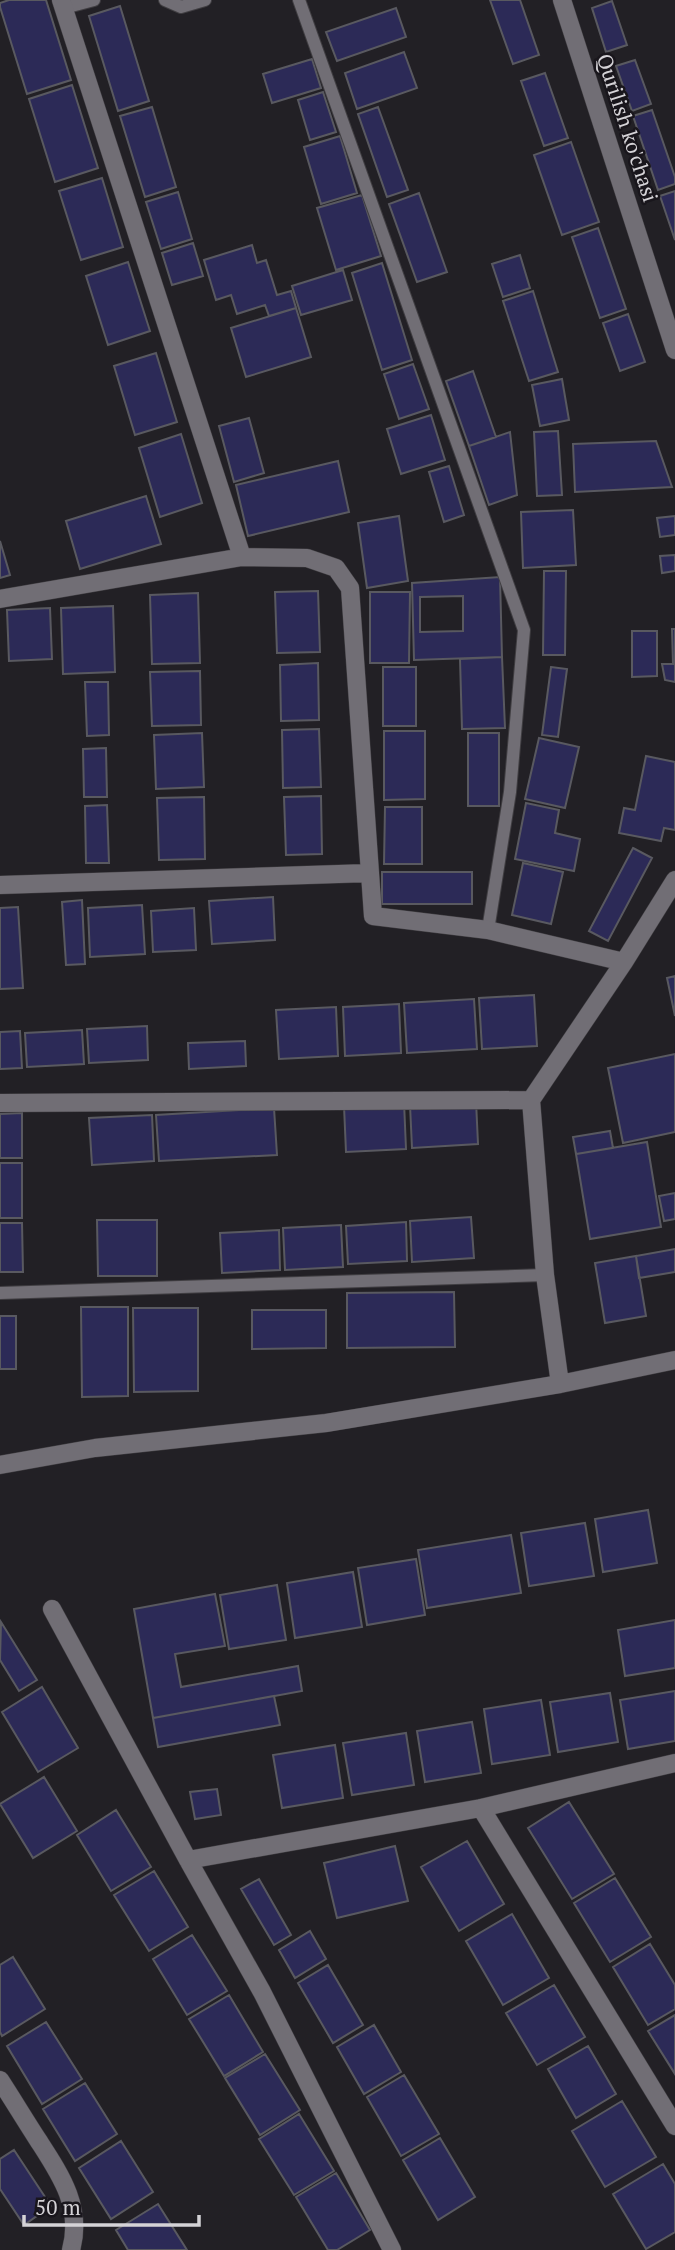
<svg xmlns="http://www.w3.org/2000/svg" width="675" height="2250" viewBox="0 0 675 2250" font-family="'PT Serif',serif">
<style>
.building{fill:#2c2a57;stroke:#595960;stroke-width:2;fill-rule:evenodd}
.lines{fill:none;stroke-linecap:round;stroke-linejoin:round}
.service-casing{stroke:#403e42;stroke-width:14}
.minor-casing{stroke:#403e42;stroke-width:19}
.tertiary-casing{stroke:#403e42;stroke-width:19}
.service{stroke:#716e75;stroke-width:12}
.minor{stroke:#716e75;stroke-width:18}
.tertiary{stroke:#716e75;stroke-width:18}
.labels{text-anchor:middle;stroke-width:5;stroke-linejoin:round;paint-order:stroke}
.street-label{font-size:21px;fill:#d5d3d7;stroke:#19161c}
</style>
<rect width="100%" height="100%" fill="#222025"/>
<path class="building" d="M9 0H46L71 80 27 94 0 7V3Z
M490 0H520L539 55 513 64Z
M612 1 627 45 606 52 592 8Z
M120 6 149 101 118 111 89 16Z
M396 8 406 37 337 61 326 32Z
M404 52 417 88 357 109 345 73Z
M312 59 321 88 272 103 263 74Z
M635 60 651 104 632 111 616 66Z
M545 73 568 138 544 146 521 81Z
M72 85 98 168 55 182 29 99Z
M323 92 336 132 310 140 298 100Z
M152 107 176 187 145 197 120 116Z
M378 107 408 190 387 197 358 114Z
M652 110 675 177V184L658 190 633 116Z
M340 136 357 193 321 204 304 147Z
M571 142 599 222 562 235 534 155Z
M102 178 123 247 81 260 59 191Z
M675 191V240L660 196Z
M178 192 192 239 161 249 146 202Z
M419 193 447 272 417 282 389 204Z
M362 195 381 256 336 270 317 208Z
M598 228 626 309 600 318 572 237Z
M193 243 203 276 172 285 162 253Z
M252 245 257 263 266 260 277 295 291 291 296 308 269 316 265 305 237 314 231 295 216 300 204 260Z
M520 255 530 288 503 297 492 264Z
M128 262 150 331 108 345 86 276Z
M382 263 412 360 382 370 352 273Z
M343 270 352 300 301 315 292 286Z
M533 291 558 372 529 381 503 301Z
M296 308 311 357 246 377 231 328Z
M628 314 645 362 620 371 603 323Z
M156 353 177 422 135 435 114 366Z
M413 364 429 409 399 419 384 374Z
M473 371 496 437 469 446 446 381Z
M562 379 569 420 540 426 532 385Z
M431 415 445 460 401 474 387 429Z
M249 418 264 473 234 482 219 426Z
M558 431 562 495 537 496 534 432Z
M510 432 517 495 489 505 469 446Z
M181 434 202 503 160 517 139 448Z
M656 441 672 487 575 492 573 444Z
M338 461 349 512 248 536 236 485Z
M449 466 464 515 444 522 429 472Z
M146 496 161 544 80 569 66 521Z
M573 510 576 565 523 568 521 512Z
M399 516 408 581 367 588 358 523Z
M675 516V535L660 537 657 518Z
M0 541 10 575 0 578Z
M675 555V571L662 573 660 556Z
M544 571H566L565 655H543Z
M500 577 502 657 414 660 412 583ZM463 596V631L420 632V597Z
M318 591 320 652 277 653 275 592Z
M370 592H410L409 663H370Z
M198 593 200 663 152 664 150 595Z
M113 606 115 672 63 674 61 608Z
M50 608 52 659 9 661 7 610Z
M672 629H675V682L665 680 662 664H673Z
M632 631H657V676L632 677Z
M502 657 505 728 462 729 460 659Z
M318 663 319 720 281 721 280 665Z
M383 667H416V726H383Z
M551 667 567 669 558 737 542 735Z
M200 671 201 725 152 726 150 672Z
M85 682H108L109 735 87 736Z
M319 729 321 787 283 788 282 730Z
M384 731H425V799L384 800Z
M202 733 204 787 156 789 154 735Z
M468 733H499V806H468Z
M539 738 579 747 565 808 525 799Z
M106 748 107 797H84L83 749Z
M646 756 675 762V830L664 828 661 841 619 833 624 808 635 810Z
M321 796 322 854 286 855 284 797Z
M204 797 205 859 159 860 157 798Z
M526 803 559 810 555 833 580 839 574 871 515 859Z
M107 805 109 863H86L85 806Z
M385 807H422V864H384Z
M633 848 652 858 608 941 589 931Z
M523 863 563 872 551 924 512 915Z
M382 872H472V904H382Z
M273 897 275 940 212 944 209 901Z
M82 900 85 964 66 965 62 902Z
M142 905 145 954 90 957 88 908Z
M18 907 23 988 0 989V908Z
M194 908 196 950 153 952 151 911Z
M675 976V1016L667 978Z
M534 995 537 1046 482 1049 479 998Z
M474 999 477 1049 407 1053 404 1003Z
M399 1004 401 1053 345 1056 343 1007Z
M336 1007 338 1056 279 1059 276 1010Z
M147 1026 148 1060 89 1063 87 1029Z
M82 1030 84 1064 27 1067 25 1033Z
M20 1031 22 1068 0 1069V1032Z
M245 1041 246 1066 189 1069 188 1043Z
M675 1054V1132L623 1143 608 1068Z
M476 1101 478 1144 412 1148 410 1105Z
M404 1102 406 1149 346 1152 344 1106Z
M274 1108 277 1155 159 1161 156 1115Z
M22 1113V1158H0V1114Z
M152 1115 154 1161 92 1165 89 1118Z
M610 1131 613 1148 576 1154 573 1137Z
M647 1142 661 1227 590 1239 576 1154Z
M0 1163H22V1218H0Z
M675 1193V1219L664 1221 659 1196Z
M471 1217 474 1258 412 1262 410 1221Z
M97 1220H157V1276H98Z
M406 1222 407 1261 348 1264 346 1226Z
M0 1223H22L23 1272H0Z
M341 1225 343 1267 285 1270 283 1228Z
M279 1230 280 1270 222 1273 220 1233Z
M675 1249V1272L639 1278 636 1256Z
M636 1256 646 1316 605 1323 595 1263Z
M454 1292 455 1347 347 1348V1293Z
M81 1307H128V1396L82 1397Z
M133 1308H198V1391L134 1392Z
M252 1310H326V1348L252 1349Z
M0 1316H16V1369H0Z
M648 1510 657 1563 603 1572 595 1519Z
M585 1523 594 1576 529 1586 521 1533Z
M511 1535 521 1593 427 1608 418 1550Z
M416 1559 425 1615 367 1625 358 1568Z
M353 1572 362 1627 295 1638 287 1583Z
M277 1585 286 1640 229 1649 220 1595Z
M215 1594 225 1646 175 1654 181 1687 298 1666 302 1691 153 1718 134 1609Z
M675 1620V1668L625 1676 618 1630Z
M1 1622 37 1680 19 1691 0 1660Z
M42 1687 78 1748 38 1772 2 1712Z
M675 1691V1741L628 1749 620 1700Z
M610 1693 618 1742 558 1752 550 1702Z
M274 1696 280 1725 158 1747 153 1718Z
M541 1700 550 1755 492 1764 484 1709Z
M472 1722 481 1773 425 1782 417 1731Z
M406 1733 414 1785 352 1795 343 1743Z
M335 1745 343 1798 282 1808 273 1755Z
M44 1777 77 1831 33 1858 0 1804Z
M217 1789 221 1815 195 1819 190 1792Z
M569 1802 614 1874 572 1899 528 1828Z
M116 1810 151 1867 111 1891 77 1835Z
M467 1841 504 1904 459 1931 421 1867Z
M395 1846 408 1901 337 1918 324 1863Z
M154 1871 188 1927 149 1951 114 1895Z
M615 1878 651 1937 610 1962 574 1903Z
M259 1879 291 1935 274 1945 241 1889Z
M512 1914 549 1978 503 2005 466 1941Z
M310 1931 326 1959 295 1978 279 1950Z
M192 1935 227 1991 187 2015 153 1959Z
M650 1944 675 1985V2009L648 2025 613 1967Z
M13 1957 45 2009 2 2036 0 2032V1965Z
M328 1965 363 2025 333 2043 298 1983Z
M554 1985 585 2037 537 2065 506 2013Z
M229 1995 263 2052 224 2076 189 2019Z
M675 2015V2074L648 2031Z
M46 2022 82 2079 42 2104 7 2046Z
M374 2025 401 2072 364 2094 337 2047Z
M588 2046 616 2094 576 2118 548 2069Z
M265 2054 300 2110 260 2135 225 2078Z
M404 2075 439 2134 401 2156 367 2097Z
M85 2083 117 2134 75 2161 43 2109Z
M622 2101 656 2157 605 2187 572 2131Z
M299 2114 334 2171 294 2195 259 2139Z
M440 2138 475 2197 438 2220 403 2160Z
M121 2141 153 2192 111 2219 79 2168Z
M14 2150 51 2206 24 2225 0 2189V2159Z
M663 2164 675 2184V2232L646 2249 613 2194Z
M336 2173 370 2230 337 2250H328L296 2197Z
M158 2204 187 2250H128L116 2230Z"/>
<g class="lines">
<defs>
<path id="service" d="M165 0 181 7 205 0
M299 0 524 630 510 792 488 930
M64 8 94 0
M0 1293 545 1275"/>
<path id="minor" d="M61 0 242 557 307 558 336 568 350 588 373 916 488 930 624 962
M0 599 242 557
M0 885 369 873
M531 1100 545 1275 560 1384
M0 1103 531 1100 624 962 675 880
M0 1465 95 1448 326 1423 560 1384 675 1360
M52 1609 188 1860 262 1992 392 2250
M481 1808 675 2126
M188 1860 481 1808 675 1763
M0 2080C13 2100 25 2120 38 2140 60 2174 83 2207 71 2250"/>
<path id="tertiary" d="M562 0 675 350"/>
</defs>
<use href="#service" class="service-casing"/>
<use href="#minor" class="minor-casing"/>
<use href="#tertiary" class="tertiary-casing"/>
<use href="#service" class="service"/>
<use href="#minor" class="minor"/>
<use href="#tertiary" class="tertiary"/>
</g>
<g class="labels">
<g class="street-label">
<text transform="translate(627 128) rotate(72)" y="7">Qurilish ko'chasi</text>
</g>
</g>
<path d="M24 2215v10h175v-10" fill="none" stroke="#d5d3d7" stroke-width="3.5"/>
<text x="35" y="2215" font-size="21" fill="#d5d3d7" stroke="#19161c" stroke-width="5" paint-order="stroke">50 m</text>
</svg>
